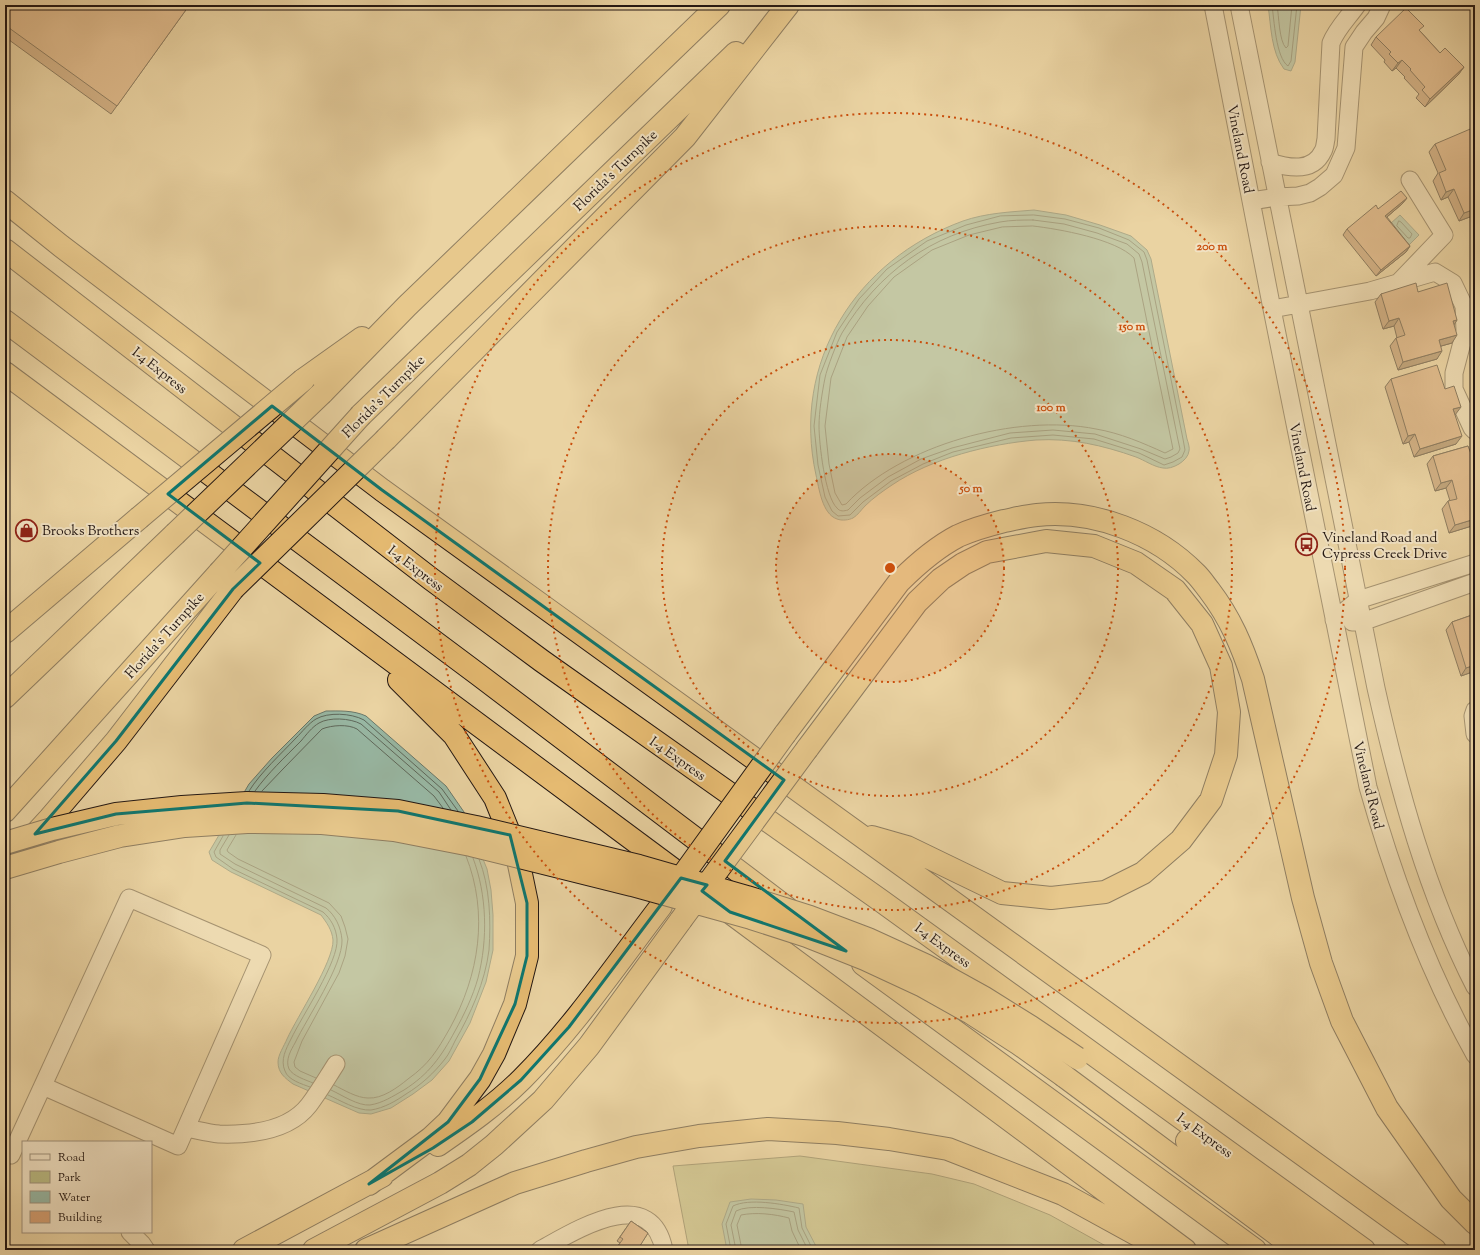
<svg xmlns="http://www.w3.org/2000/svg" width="1480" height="1255" viewBox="0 0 1480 1255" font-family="'Sorts Mill Goudy',serif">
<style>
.green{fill:#babb83;stroke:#6e694a}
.water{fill:#98b8a4;stroke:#69786a}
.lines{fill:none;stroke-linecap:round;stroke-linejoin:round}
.shore{stroke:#5e685b;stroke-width:1}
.minor-casing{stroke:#554636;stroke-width:19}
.highway-casing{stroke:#231712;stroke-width:24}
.minor{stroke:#f1e2c3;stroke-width:17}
.highway{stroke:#e5ba71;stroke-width:22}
.highway-bridge-casing{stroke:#231712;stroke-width:24;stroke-linecap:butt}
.highway-bridge{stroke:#e5ba71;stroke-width:22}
.wall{fill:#b88a64;stroke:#231712}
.shaded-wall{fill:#967151;stroke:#231712}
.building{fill:#d6a174;stroke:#231712}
.marked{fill:none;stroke:#0f766e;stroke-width:3;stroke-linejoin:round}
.ring{fill:none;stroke:#ca4f0d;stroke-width:2;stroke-dasharray:2 4}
.labels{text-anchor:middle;stroke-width:4;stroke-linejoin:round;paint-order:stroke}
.street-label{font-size:14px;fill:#231712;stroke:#f1e2c3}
.poi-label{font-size:14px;fill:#231712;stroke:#f1e2c3;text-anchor:start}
.centre{fill:#ca4f0d;stroke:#f1e2c3;stroke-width:2}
.ring-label{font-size:12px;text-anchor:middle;font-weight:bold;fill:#ca4f0d;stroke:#f1e2c3;stroke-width:4;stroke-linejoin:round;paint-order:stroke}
</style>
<rect width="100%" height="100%" fill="#ead3a2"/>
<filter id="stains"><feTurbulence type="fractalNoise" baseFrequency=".005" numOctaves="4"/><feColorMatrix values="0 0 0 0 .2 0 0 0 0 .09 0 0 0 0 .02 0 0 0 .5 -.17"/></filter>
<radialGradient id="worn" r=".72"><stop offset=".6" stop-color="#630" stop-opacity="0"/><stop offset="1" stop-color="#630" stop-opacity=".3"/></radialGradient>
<path class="green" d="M800 1156 932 1174 974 1184 1050 1215 1113 1250H689L673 1166Z"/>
<path class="water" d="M1268 5H1301L1295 62 1291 71 1284 69C1271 52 1271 26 1268 5Z
M1034 210 1066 215 1100 225 1131 236 1147 250 1151 259 1187 439C1188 442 1190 448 1189 451 1188 461 1172 470 1163 468 1154 467 1144 460 1136 457 1102 445 1071 438 1036 440 989 444 932 458 892 485 883 491 873 498 865 506 861 510 858 515 853 518 849 520 842 521 837 519 822 514 819 488 816 475 791 362 856 260 963 221 986 213 1010 212 1034 210Z
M1400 215 1419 235 1409 245 1390 224Z
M326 711C339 711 353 710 366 716L446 786 464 812 487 869 491 890 493 915V950L486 982 470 1023 449 1061 432 1080 413 1094 391 1108 371 1114 359 1113 293 1084C285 1078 278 1073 278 1062 278 1055 284 1046 287 1039 297 1017 334 961 333 940 332 930 327 923 321 915L231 872 212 860 209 852 249 784 272 758 314 716Z
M751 1199 776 1200 803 1204 806 1227 818 1250H727L722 1224 730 1202Z"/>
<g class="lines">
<path class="shore" d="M1272 5C1274 19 1276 58 1288 66L1291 61 1297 5
M1277 5C1279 16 1279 41 1286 48L1288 46 1292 5
M1034 215 1065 219 1099 228 1129 240 1144 252 1147 260 1183 439 1185 450 1182 457 1173 462 1164 465 1139 453 1094 439 1053 435 1011 438 953 452 923 464 891 481 863 502 850 515 838 516 832 511 825 497 818 465 814 426 820 375 837 332 859 299 887 269 927 241 966 225 1000 216Z
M1033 220 1064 224 1097 233 1127 244 1139 254 1142 262 1178 440 1180 449 1178 453 1171 457 1165 459 1141 449 1095 434 1053 430 1010 433 952 448 921 459 888 477 860 498 848 510C844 511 840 512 837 508 825 497 819 443 819 426 819 412 822 393 825 378 827 368 837 342 842 333 878 273 931 234 1000 222 1011 220 1022 220 1033 220Z
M1399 221 1401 222 1412 234 1410 238H1408L1397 226Z
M1033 226C1059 229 1116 239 1134 258L1173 449 1165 453C1143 443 1120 433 1096 429 1017 413 901 445 846 504L842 505 835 493 829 464 825 426 831 378 847 337 868 306 894 277 932 250 969 235 1002 227Z
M249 791C261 772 281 754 296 738 302 732 309 723 316 719 328 712 351 713 364 720L442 789 458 811
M255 791C268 773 285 757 301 741 306 735 312 727 319 723 329 717 350 718 361 724L439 792 451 810
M262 791 283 769 322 729C332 725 348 724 357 729L434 796 443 808
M229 835 220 850V854L235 864 326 908C335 915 341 927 342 940 343 965 307 1018 295 1043 291 1050 285 1060 289 1069 293 1076 306 1080 313 1083
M236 835 227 850 228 852 238 859 329 903 341 916 345 927 348 939 345 956 339 973 302 1041 294 1062 295 1067 300 1071 316 1078
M223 836 214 852 216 857 233 869 323 912C331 919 336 928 337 939 339 961 302 1016 291 1039 286 1049 280 1060 285 1071 288 1080 302 1084 310 1087
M334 1085C344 1090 357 1098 368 1098 382 1099 397 1088 408 1079 429 1064 437 1051 450 1028 479 975 489 914 466 856
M331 1090C342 1095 358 1106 370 1105 383 1103 393 1096 404 1090 429 1074 441 1057 455 1031 464 1015 473 996 478 978 488 939 487 895 473 858
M328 1095C340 1100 357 1111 371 1110 384 1108 396 1101 406 1094 421 1085 434 1073 445 1059 449 1054 452 1047 455 1041 471 1013 485 982 489 950 491 920 490 887 479 859
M731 1250 726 1224 733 1206C749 1198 782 1204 799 1208L802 1228 813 1250
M736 1250 731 1225 736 1211C749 1204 780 1209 794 1212L798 1230 808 1250
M742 1250 737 1225 741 1215C756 1212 774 1214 789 1218L792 1231 801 1250"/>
<defs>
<path id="minor" d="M1213 5 1272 309 1368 787C1394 879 1428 971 1475 1055
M1239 5 1376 688C1399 791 1427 893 1475 987
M1270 162C1288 168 1313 173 1323 151 1325 148 1325 143 1326 139L1331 43C1337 28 1348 18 1357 5
M1251 201 1277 197 1298 196 1310 193 1320 187 1334 175 1346 148 1354 47 1364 32 1376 18 1382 5
M1399 282 1444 235 1410 180
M1464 306 1465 331 1454 373V389L1472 428 1475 431
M1272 309 1370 291 1435 272 1453 283 1464 306 1475 319
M1334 620 1358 600 1475 563
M1352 622H1362L1475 582
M1475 710 1473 716 1475 734
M186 1128C197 1130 208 1133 219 1134 249 1135 289 1131 309 1105 319 1092 327 1078 336 1064
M11 1155 129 898 262 955 178 1146 43 1086
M130 1232 142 1244 146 1250
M540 1250C575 1231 651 1182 664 1250"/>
<path id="highway" d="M5 201 61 246 382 490 1435 1250
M5 250 431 579 542 661 880 900 1364 1250
M5 321 479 675 787 908
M5 373 686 879
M303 380 362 338
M322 393 407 306 719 5
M361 415 736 53
M386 439 685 137 788 5
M5 632 139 518
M5 697 175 534
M785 734 899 582C917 564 935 548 958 536 973 529 988 525 1004 521 1014 519 1026 516 1037 515 1094 509 1156 533 1196 574 1201 579 1205 585 1209 590 1231 619 1242 646 1253 679L1303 898 1321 963 1342 1021 1387 1108 1451 1199 1475 1223
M807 749 917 602 941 579 963 564 987 552 1046 541 1094 546 1136 563 1175 590 1202 624 1221 666 1229 712 1226 755 1211 800 1181 840 1143 873 1105 892 1051 898 1002 893 907 847 872 837
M5 811 219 573
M5 867 50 818 116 741 233 589
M731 913 1185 1250
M863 964 1255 1250
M1064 1076 1298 1250
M1187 1141 1333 1250
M438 1145C467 1125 497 1104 522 1079 574 1027 616 965 661 906
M369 1184 431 1138 448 1122 480 1079 494 1054 515 1004 527 956V903L516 850 495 798 454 735 399 680
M244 1250 382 1176
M314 1250 440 1183 469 1165 494 1145 543 1100 589 1046 681 920
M366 1250 515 1183 586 1161 636 1147 699 1136 768 1129 837 1133 889 1139 948 1149 1063 1194 1165 1250"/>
</defs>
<use href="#minor" class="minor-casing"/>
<use href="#highway" class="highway-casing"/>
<use href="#minor" class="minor"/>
<use href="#highway" class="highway"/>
<defs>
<path id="highway-bridge" d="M139 518 303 380
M175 534 322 393
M219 573 361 415
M233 589 386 439
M5 843 52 829 116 814 182 807 247 803 323 805 398 811 476 827 639 866 747 897 810 917 868 939 927 966 983 997 1031 1027 1077 1058
M5 868 59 852 120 836 185 826 247 822 322 823 394 830 471 845 632 885 751 918 807 936 865 959 921 985 971 1013 1019 1044 1064 1076
M673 889 785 734
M681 920 807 749"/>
</defs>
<use href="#highway-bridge" class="highway-bridge-casing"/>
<use href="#highway-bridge" class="highway-bridge"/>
</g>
<path class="wall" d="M5 5 188 7 111 114 5 37Z
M1420 31 1440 53 1464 67 1458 75 1425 107 1416 98 1419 94 1404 78 1405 77 1396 68 1392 71 1384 62 1385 60 1371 45 1376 37Z
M1435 144 1475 215 1459 221 1448 197 1441 200 1433 181 1438 173 1429 152Z
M1407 198 1402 204 1387 217 1410 246 1406 252 1376 276 1343 235 1347 229 1378 209Z
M1418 292 1457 320 1454 324 1452 343 1441 346 1437 359 1398 370 1390 346 1396 338H1397L1394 326 1383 329 1375 302 1381 294Z
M1391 379 1445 389 1455 415 1456 444 1414 457 1409 442 1403 444 1385 387Z
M1468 446 1475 525 1449 533 1442 509 1448 501H1450L1446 488 1435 491 1427 464 1433 456Z
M1475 614V671L1461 676 1446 630 1452 622Z
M631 1221 648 1233 637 1250H615L620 1243 617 1241Z"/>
<path class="shaded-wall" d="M1402 60 1396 68 1392 71 1398 63Z
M1464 67 1458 75 1425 107 1430 99Z
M1454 189 1448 197 1441 200 1446 192Z
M1407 198 1402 204 1381 222 1385 216Z
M1475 209V215L1459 221 1464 213Z
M1410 246 1406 252 1376 276 1381 270Z
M1399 318 1394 326 1383 329 1389 321Z
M1457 320 1452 328 1453 321Z
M1457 335 1452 343 1434 348 1439 340Z
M1442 351 1437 359 1398 370 1403 362Z
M1461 407 1455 415 1453 409Z
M1415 434 1409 442 1403 444 1408 436Z
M1462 436 1456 444 1414 457 1420 449Z
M1452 480 1446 488 1435 491 1441 483Z
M1475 519V525L1449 533 1455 525Z
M1475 665V671L1461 676 1466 668Z"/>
<path class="building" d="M5 5H185L188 7 117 106 5 25Z
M1406 8 1424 26 1419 30 1440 53 1445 48 1464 67 1430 99 1422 90 1425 87 1410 70 1411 69 1402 60 1398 63 1389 54 1391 52 1376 37Z
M1475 127V209L1464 213 1454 189 1446 192 1439 173 1446 170 1435 144Z
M1401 191 1407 198 1385 216 1410 246 1381 270 1347 229 1376 205 1378 209Z
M1416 283 1418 292 1447 283 1457 320 1453 321 1457 335 1439 340 1442 351 1403 362 1396 338 1405 335 1399 318 1389 321 1381 294Z
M1437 365 1445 389 1454 386 1461 407 1453 409 1462 436 1420 449 1415 434 1408 436 1391 379Z
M1468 446 1471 454 1475 453V519L1455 525 1448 501 1457 499 1452 480 1441 483 1433 456Z
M1475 614V665L1466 668 1452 622Z
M631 1221 648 1233 638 1249 634 1246 632 1250H615L623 1239 620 1237Z"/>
<path d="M0 0H1480V1255H0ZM272 406 382 490 784 780 725 861 846 951 730 912 702 891 707 885 681 878 569 1027 521 1080 472 1122 433 1148 369 1184 448 1122 480 1079 515 1004 527 956V903L510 835 398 811 247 803 116 814 35 834 116 741 233 589 260 563 168 494Z" fill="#ead3a2" fill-opacity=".55" fill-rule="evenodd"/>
<path class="marked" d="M272 406 382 490 784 780 725 861 846 951 730 912 702 891 707 885 681 878 569 1027 521 1080 472 1122 433 1148 369 1184 448 1122 480 1079 515 1004 527 956V903L510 835 398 811 247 803 116 814 35 834 116 741 233 589 260 563 168 494Z"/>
<circle cx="890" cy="568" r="114" fill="#ca4f0d" fill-opacity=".12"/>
<g class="ring">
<circle cx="890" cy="568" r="114"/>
<circle cx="890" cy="568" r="228"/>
<circle cx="890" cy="568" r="342"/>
<circle cx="890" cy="568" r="455"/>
</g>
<defs>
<symbol id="shop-ring" viewBox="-11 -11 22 22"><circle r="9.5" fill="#f1e2c3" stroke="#8f2418" stroke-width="1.5"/><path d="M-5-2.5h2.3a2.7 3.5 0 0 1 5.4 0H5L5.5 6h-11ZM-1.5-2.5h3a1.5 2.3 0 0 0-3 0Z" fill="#8f2418"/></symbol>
<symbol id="bus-ring" viewBox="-11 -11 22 22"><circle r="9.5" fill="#f1e2c3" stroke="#8f2418" stroke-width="1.5"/><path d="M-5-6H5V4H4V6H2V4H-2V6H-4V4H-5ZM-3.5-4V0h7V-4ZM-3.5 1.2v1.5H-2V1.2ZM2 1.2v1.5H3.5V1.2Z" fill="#8f2418"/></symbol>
</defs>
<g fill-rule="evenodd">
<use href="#shop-ring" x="14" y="518" width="25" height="25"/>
<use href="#bus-ring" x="1294" y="532" width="25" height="25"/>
</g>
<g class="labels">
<g class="street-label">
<text transform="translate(1241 149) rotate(79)" y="5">Vineland Road</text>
<text transform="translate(615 170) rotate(-44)" y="5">Florida's Turnpike</text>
<text transform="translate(160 370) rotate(38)" y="5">I-4 Express</text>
<text transform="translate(383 396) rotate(-45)" y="5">Florida's Turnpike</text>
<text transform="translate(1303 467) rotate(79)" y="5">Vineland Road</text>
<text transform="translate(416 568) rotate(37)" y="5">I-4 Express</text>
<text transform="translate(164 635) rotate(-48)" y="5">Florida's Turnpike</text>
<text transform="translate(678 758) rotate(35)" y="5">I-4 Express</text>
<text transform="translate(1369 785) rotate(76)" y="5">Vineland Road</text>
<text transform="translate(943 945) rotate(36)" y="5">I-4 Express</text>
<text transform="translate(1205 1135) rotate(36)" y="5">I-4 Express</text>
</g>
<g class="poi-label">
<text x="42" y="535">Brooks Brothers</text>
<text x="1322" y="542">Vineland Road and<tspan x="1322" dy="16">Cypress Creek Drive</tspan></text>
</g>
</g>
<circle cx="890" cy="568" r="6" class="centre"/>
<g class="ring-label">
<text x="1212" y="250">200 m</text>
<text x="1132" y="330">150 m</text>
<text x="1051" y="411">100 m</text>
<text x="971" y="492">50 m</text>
</g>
<rect width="1480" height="1255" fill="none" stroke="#ead3a2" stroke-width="20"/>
<rect x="6" y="6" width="1468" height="1243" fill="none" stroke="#231712" stroke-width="2"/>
<rect x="10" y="10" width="1460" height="1235" fill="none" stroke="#231712"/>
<rect x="22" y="1141" width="130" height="92" fill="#f1e2c3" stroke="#9f917c"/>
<rect x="30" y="1154" width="20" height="6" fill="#f1e2c3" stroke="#9f917c"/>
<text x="58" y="1161" font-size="12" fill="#231712">Road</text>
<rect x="30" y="1171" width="20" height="12" fill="#babb83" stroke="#9f917c"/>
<text x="58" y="1181" font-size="12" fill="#231712">Park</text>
<rect x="30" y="1191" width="20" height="12" fill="#98b8a4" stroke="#9f917c"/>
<text x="58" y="1201" font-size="12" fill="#231712">Water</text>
<rect x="30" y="1211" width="20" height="12" fill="#d6a174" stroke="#9f917c"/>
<text x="58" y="1221" font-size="12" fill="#231712">Building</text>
<rect width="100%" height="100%" filter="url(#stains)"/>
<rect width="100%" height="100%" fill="url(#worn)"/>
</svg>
